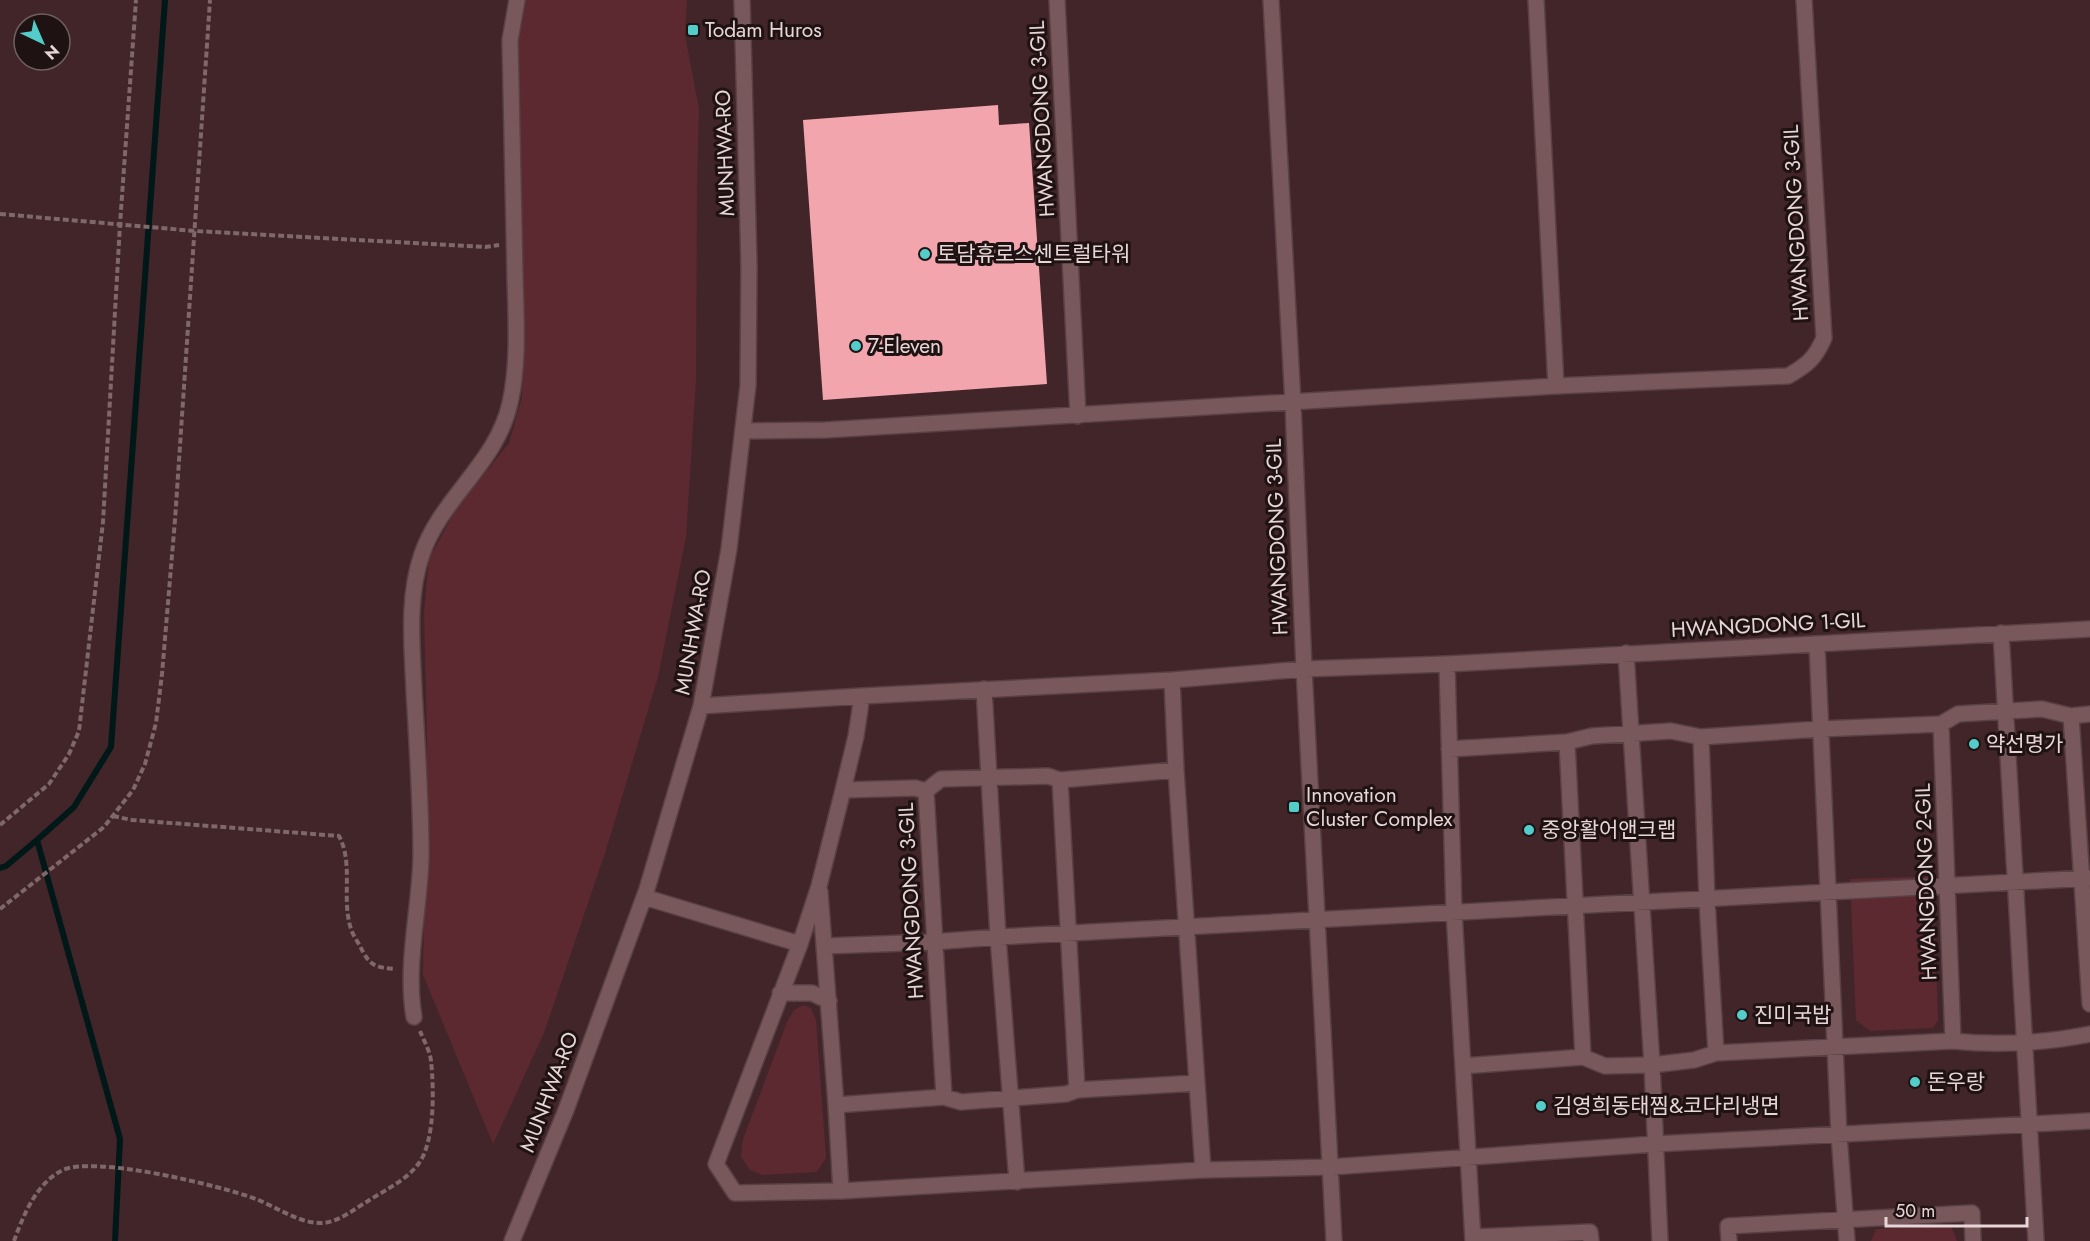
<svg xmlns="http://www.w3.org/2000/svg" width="2090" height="1241" viewBox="0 0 2090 1241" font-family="Jost,'Noto Sans KR',sans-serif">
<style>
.green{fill:#5c2931}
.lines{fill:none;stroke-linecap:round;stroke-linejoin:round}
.stream{stroke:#001817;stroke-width:6}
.building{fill:#f2a5ad}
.minor-casing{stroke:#584144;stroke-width:18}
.path{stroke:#80676a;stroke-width:4;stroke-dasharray:6 3;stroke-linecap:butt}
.minor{stroke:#78585b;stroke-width:15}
.poi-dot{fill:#53cdc9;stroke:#1f1213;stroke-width:2}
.labels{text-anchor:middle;stroke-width:6;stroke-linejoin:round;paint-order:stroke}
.poi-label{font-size:21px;fill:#e8d5d7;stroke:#1f1213;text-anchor:start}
.street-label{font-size:21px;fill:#e8d5d7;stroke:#1f1213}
</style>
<rect width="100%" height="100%" fill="#412528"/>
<path class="green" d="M526 0H687L685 35 699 109 697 183 696 380 686 537 658 677 606 850 544 1033 493 1144 423 975 427 739 424 612 429 559 456 509 509 443 522 397 523 282 515 44Z
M1933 876 1938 1020 1933 1028 1870 1031 1856 1020 1850 879Z
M803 1005 811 1008 816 1020 826 1158 817 1172 762 1175 750 1170 741 1157 743 1139 787 1022 794 1010Z
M1951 1226 1957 1241H1871L1876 1229Z"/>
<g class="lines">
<path class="stream" d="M0 868 6 866 37 840
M115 1241 120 1139 37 840 74 807 111 747 165 0"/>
</g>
<path class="building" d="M998 105 999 125 1029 123 1047 384 823 400 803 120Z"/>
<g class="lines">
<defs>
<path id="minor" d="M1057 0 1078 416
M1271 0 1293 404 1304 669 1334 1241
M1536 0 1556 386
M743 431 825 430 1556 386 1788 376C1807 365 1815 359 1824 338L1804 0
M2001 633 2036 1241
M1817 645 1839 1135 1847 1241
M1626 653 1652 1065 1660 1241
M1447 664 1454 912 1473 1241
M984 689 998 937 1017 1182
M701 706 862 696
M2090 714 2071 716 2090 1004
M1941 724 1953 1041 1716 1053 1707 900 1701 737 1820 729Z
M1941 724 1958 714 2042 709 2071 716
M1567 742 1592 736 1671 731 1701 737
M1449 749 1567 742 1583 1057 1463 1066
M1060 780 1077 1090 1197 1083 1176 770 1172 680 1304 669 1447 664 2090 629
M843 790 819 886 800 944 716 1164 735 1193 841 1191 1203 1170 1331 1167 1655 1144 2090 1121
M926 791 941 779 1048 776 1060 780 1176 770
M820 892 836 1105 944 1097 926 791 915 788 843 790 856 736 862 696 1172 680
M644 897 800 944
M825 946 933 942 998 937 2090 878
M780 993H812L829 1001
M414 1017C405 964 420 909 421 856 421 801 417 745 414 690 412 645 407 597 422 554 441 498 497 463 510 403 519 363 516 319 515 277 514 198 511 119 510 40L517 0
M1953 1041C1999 1046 2044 1043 2090 1034
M1583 1057 1605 1066 1652 1065 1694 1060 1716 1053
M1197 1083 1203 1170
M944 1097 961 1102 1066 1094 1077 1090
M836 1105 841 1191
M1473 1237 1590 1232 1591 1241
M512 1241 566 1110 647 889 701 706 729 549 748 385 749 266 742 0
M1729 1241 1728 1226 1972 1213 1973 1241"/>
</defs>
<use href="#minor" class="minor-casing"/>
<path class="path" d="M0 214 195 231 485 247 499 245
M113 816 132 820 339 836C354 864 341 899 351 929 353 935 357 941 360 946 369 965 375 968 396 969
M0 825 49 784 69 754 79 731 103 522 120 224 136 0
M0 909 104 827 133 790 145 764 156 723 162 674 175 520 210 0
M14 1241C23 1216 36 1184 61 1171 91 1154 222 1186 256 1199 276 1207 297 1222 319 1223 337 1224 354 1209 368 1201 385 1190 407 1180 419 1163 435 1141 434 1088 431 1061 430 1051 424 1041 420 1031"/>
<use href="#minor" class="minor"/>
</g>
<g class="poi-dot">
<rect x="687" y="24" width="12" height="12" rx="3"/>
<circle cx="925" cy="254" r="6"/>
<circle cx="856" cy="346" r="6"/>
<circle cx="1974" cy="744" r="6"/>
<rect x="1288" y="801" width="12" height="12" rx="3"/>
<circle cx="1529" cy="830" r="6"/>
<circle cx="1742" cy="1015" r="6"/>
<circle cx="1915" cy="1082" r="6"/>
<circle cx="1541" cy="1106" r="6"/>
</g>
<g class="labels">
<g class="poi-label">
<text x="705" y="37">Todam Huros</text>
<text x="937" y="261">토담휴로스센트럴타워</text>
<text x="868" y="353">7-Eleven</text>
<text x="1986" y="751">약선명가</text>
<text x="1306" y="802">Innovation<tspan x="1306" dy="24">Cluster Complex</tspan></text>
<text x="1541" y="837">중앙활어앤크랩</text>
<text x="1754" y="1022">진미국밥</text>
<text x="1927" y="1089">돈우랑</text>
<text x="1553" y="1113">김영희동태찜&amp;코다리냉면</text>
</g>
<g class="street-label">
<text transform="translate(1042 119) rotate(-93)" y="7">HWANGDONG 3-GIL</text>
<text transform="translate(725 153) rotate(-92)" y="7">MUNHWA-RO</text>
<text transform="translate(1796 223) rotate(-93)" y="7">HWANGDONG 3-GIL</text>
<text transform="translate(1277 537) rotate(-92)" y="7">HWANGDONG 3-GIL</text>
<text transform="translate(1768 625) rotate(-3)" y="7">HWANGDONG 1-GIL</text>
<text transform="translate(693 632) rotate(-80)" y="7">MUNHWA-RO</text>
<text transform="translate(1926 882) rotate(-92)" y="7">HWANGDONG 2-GIL</text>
<text transform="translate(911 901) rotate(-93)" y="7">HWANGDONG 3-GIL</text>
<text transform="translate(549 1092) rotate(-69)" y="7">MUNHWA-RO</text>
</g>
</g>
<g transform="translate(42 42) rotate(136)"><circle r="28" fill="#1f1213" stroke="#6f6061" stroke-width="1.5"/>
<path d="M0-4.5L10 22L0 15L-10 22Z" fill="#53cdc9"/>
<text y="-9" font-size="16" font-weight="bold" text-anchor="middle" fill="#e8d5d7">N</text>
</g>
<path d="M1886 1217v9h141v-9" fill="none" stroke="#e8d5d7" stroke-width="3"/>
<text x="1895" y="1217" font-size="18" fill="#e8d5d7" stroke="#1f1213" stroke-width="4.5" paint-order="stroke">50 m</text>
</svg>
